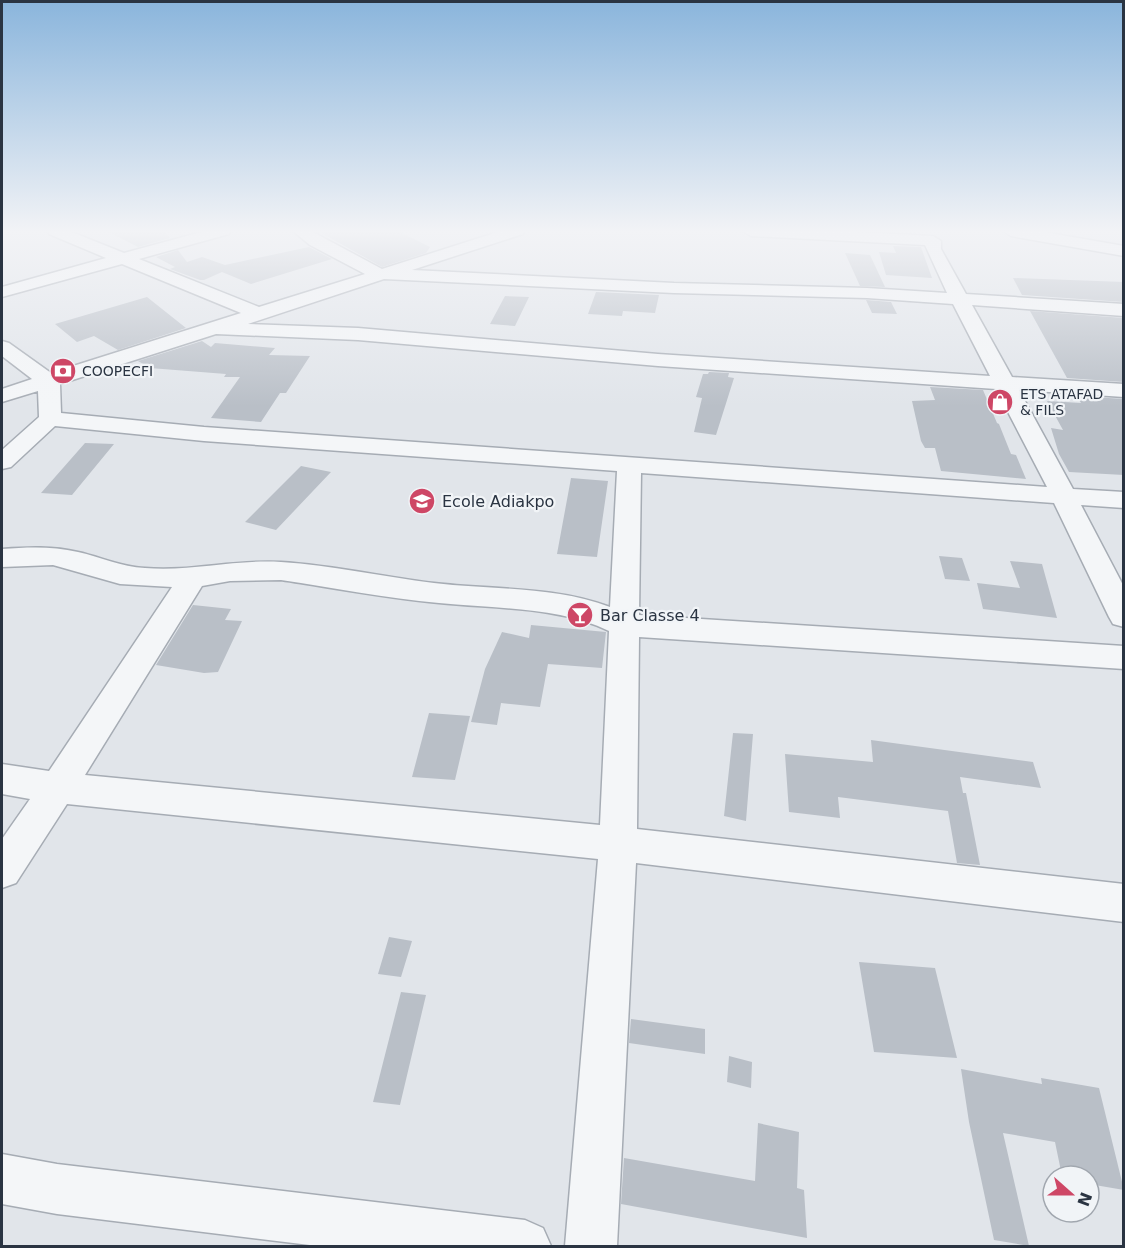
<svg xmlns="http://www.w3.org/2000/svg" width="1125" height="1248" viewBox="0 0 1125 1248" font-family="'DejaVu Sans',sans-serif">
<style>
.building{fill:#b9bfc7}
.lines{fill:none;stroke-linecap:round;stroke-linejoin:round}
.street-casing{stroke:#a6acb4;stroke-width:3}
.street{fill:#f4f6f8;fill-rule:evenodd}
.labels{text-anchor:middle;stroke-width:4.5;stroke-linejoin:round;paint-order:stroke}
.far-poi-label{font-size:14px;fill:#2a3442;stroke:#f1f4f7;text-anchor:start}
.poi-label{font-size:16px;fill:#2a3442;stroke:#f1f4f7;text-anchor:start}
</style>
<rect width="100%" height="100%" fill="#e1e5ea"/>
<path class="building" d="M107 231H164L170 238 138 247Z
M318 231H398L430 247 426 253 382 267Z
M893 246 921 247 932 278 886 275 879 252 896 253Z
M309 247 332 259 251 284 222 272 204 280H200L170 269 175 267 156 257 178 250 187 262 202 257 225 265Z
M845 253 870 255 885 287 860 286Z
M1013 278 1124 282V302L1022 295Z
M596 292 659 295 655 313 623 311 622 316 588 314Z
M505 296 529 297 515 326 490 324Z
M147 297 186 328 118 350 94 336 77 342 55 324Z
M866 300 891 302 897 314 872 313Z
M1030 311 1124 318V382L1067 378Z
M202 341 211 347 215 343 275 348 269 355 310 356 286 393H280L261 422 211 418 240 377H224L226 374 150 368 138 361Z
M709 372 729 373 728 377 734 378 716 435 694 432 702 398 696 397 703 374H708Z
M930 387 983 390 997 423 999 424 1011 454 1016 455 1026 479 941 471 935 448H925L921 441 912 401 935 400Z
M1077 396 1124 399V475L1069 472 1059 454 1051 428 1063 430 1047 401 1081 403Z
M85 443 114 444 72 495 41 493Z
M301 466 331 472 276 530 245 522Z
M571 478 608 481 597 557 557 554Z
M939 556 962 558 970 581 945 579Z
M1010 561 1042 564 1057 618 983 609 977 583 1020 588Z
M193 605 231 609 225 620 242 621 218 672 204 673 156 665Z
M531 625 606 632 602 668 548 664 540 707 501 703 497 725 471 722 485 669 502 632 529 638Z
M429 713 470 716 455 780 412 777Z
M733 733 753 734 746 821 724 816Z
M871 740 1033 762 1041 788 960 777 963 793H966L980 865 957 863 948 811 838 797 840 818 789 812 785 754 873 762Z
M389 937 412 941 401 977 378 974Z
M859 962 935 968 957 1058 874 1052Z
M401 992 426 995 400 1105 373 1102Z
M631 1019 705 1029V1054L629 1043Z
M729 1056 752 1062 751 1088 727 1082Z
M961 1069 1042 1084 1041 1078 1099 1088 1124 1190 1089 1184V1176H1062L1055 1142 1003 1133 1029 1246 994 1240 969 1122Z
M758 1123 799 1132 797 1188 804 1190 807 1238 621 1204 624 1158 755 1181Z"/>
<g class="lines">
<defs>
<path id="street" d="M47 231H69L124 253 205 231H231L229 234 139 259 259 307 365 274 310 245 293 231H311L382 269 501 231H525L523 234 412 270 674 283 867 288 947 293 925 245 751 236 743 231H837L933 236 941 241V249L966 294 1124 304V316L972 305 1012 377 1124 384V397L1019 390 1073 489 1124 492V508L1081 505 1124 587V627L1113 624 1109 617 1054 503 641 473 639 615 1124 646V669L639 637 637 829 1124 884V922L636 863 617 1246H565L598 859 67 804 16 883 2 888V839L30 799 2 794V764L49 771 172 587 120 584 53 565 2 567V549C28 547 53 546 78 552 101 557 121 567 145 568 190 572 235 559 281 562 332 565 384 577 434 583 493 590 555 586 610 607L617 471 204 441 55 426 11 467 2 469V450L39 417 38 391 2 402V389L32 379 2 356V341L9 343 51 373 241 313 122 264 2 297V287L106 258 49 234ZM384 279 674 293 867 298 953 304 990 376 658 354 358 328 248 324ZM216 334 358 340 658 366 996 389 1047 487 204 427 61 413 60 384ZM281 580C334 588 386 598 439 603 495 609 558 606 609 631L600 825 85 775 202 586 230 581Z
M1003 231H1038L1124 246V256L1011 236Z
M2 1154 57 1164 525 1220 543 1228 551 1246H318L57 1214 2 1204Z"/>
</defs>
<use href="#street" class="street-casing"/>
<use href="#street" class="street"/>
</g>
<linearGradient id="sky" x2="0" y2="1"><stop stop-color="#8ab5dc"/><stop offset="0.57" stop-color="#f2f3f6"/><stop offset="1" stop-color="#f2f3f6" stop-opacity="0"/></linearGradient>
<rect width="1125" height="406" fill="url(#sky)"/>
<defs>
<symbol id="bank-disc" viewBox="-11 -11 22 22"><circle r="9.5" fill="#ce4766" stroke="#f1f4f7"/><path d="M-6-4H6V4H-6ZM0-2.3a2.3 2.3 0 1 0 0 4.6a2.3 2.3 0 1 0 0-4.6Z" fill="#fff"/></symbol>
<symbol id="shop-disc" viewBox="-11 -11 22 22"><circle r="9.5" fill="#ce4766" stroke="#f1f4f7"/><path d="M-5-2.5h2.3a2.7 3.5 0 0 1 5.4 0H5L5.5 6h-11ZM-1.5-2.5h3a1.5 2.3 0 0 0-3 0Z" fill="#fff"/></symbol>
<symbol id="school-disc" viewBox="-11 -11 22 22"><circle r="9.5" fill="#ce4766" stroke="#f1f4f7"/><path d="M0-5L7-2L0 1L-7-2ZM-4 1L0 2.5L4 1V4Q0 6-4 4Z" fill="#fff"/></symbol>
<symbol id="bar-disc" viewBox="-11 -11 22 22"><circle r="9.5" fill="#ce4766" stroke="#f1f4f7"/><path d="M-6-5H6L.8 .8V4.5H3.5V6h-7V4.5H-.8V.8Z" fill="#fff"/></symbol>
</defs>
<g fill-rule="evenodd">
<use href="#bank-disc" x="48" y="356" width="30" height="30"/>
<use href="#shop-disc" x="985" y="387" width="30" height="30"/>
<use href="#school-disc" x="407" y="486" width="30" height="30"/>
<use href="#bar-disc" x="565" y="600" width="30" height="30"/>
</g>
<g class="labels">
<g class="far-poi-label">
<text x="82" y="376">COOPECFI</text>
<text x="1020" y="399">ETS ATAFAD<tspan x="1020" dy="16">&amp; FILS</tspan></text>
</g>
<g class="poi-label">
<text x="442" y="507">Ecole Adiakpo</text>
<text x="600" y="621">Bar Classe 4</text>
</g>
</g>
<rect width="1125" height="1248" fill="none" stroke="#2a3442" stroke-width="6"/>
<g transform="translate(1071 1194) rotate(111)"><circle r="28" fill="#f1f4f7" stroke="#a1a7af" stroke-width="1.5"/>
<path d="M0-4.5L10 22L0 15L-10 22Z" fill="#ce4766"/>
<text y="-9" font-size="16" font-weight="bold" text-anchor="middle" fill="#2a3442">N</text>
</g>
</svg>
